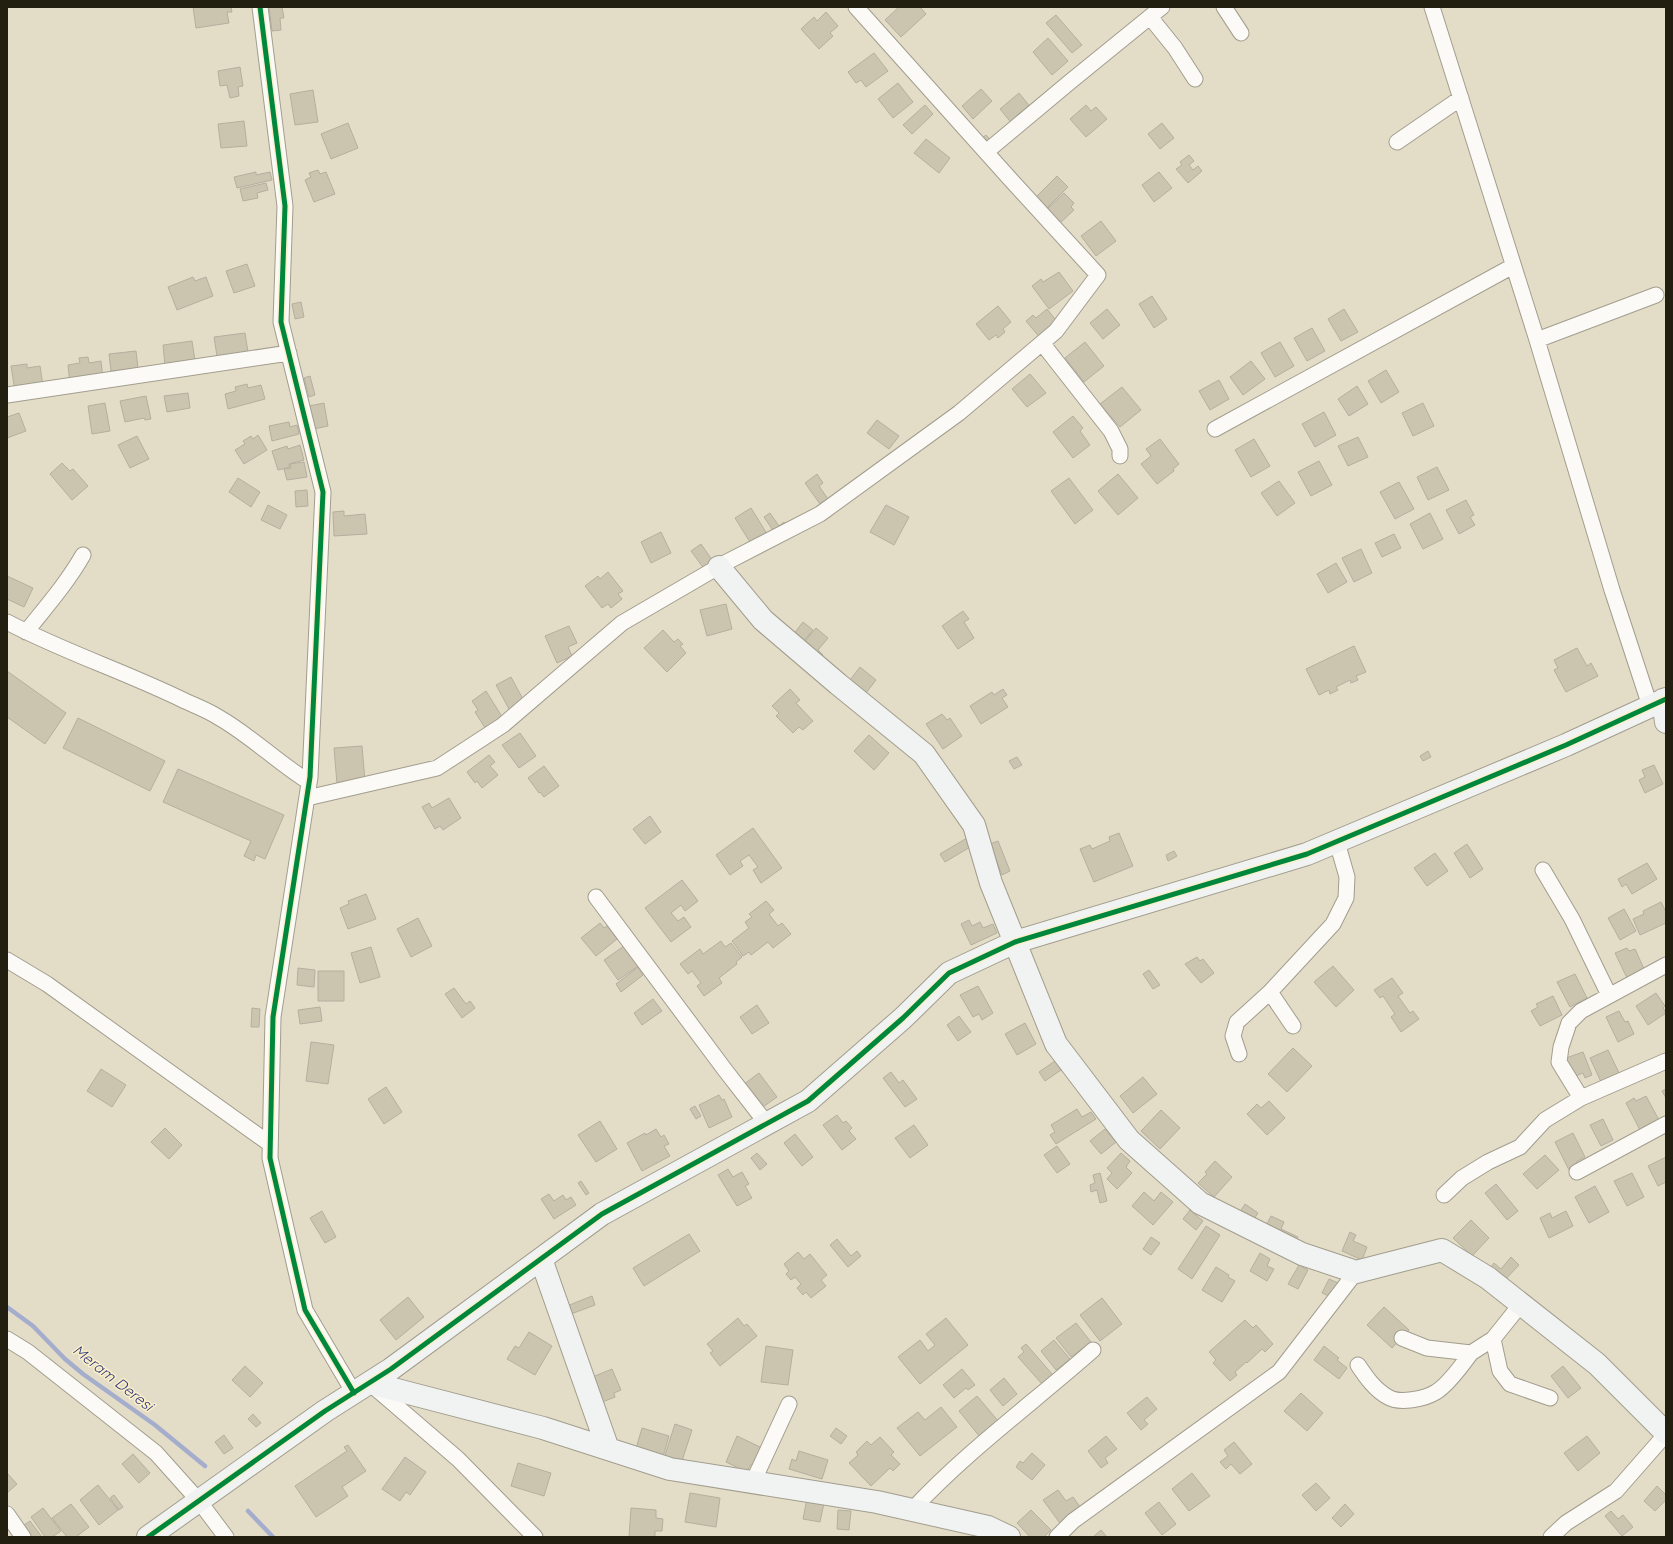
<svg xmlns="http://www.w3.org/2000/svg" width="1673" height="1544" viewBox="0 0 1673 1544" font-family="Quicksand,sans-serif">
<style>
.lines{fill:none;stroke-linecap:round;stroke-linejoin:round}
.stream{stroke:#a5adcc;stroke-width:4.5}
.building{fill:#cbc5b0;stroke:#b4af9e}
.street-casing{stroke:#a29d8d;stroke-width:17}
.secondary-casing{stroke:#a29d8d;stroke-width:24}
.street{stroke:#fbfaf7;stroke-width:15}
.secondary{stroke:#f0f3f1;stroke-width:22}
.cycleway-casing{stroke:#fbf0ca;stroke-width:8}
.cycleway{stroke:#00873e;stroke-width:5}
.labels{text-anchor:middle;stroke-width:3;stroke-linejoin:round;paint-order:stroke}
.water-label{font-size:15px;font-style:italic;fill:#2e387a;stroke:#fbf0ca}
</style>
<rect width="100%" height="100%" fill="#e3ddc8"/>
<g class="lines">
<path class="stream" d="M7 1307 33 1326 65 1359 83 1374 155 1425 205 1466
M248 1511 273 1537"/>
</g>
<path class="building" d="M193 7H231L232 12H227L229 23 196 28Z
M269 7H282L284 18H280L281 30 272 31Z
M899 7H920L926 14 901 37 885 20Z
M826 12 838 26 830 33 833 36 819 49 801 29 814 17 817 21Z
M1056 15 1082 45 1072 53 1046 23Z
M1048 38 1068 61 1052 75 1033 52Z
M874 53 888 71 866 87 861 80 856 83 848 72Z
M240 67 243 86 238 87 239 96 230 98 227 85 220 86 218 71Z
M898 83 913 102 893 118 878 99Z
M981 89 992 101 973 119 962 106Z
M313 90 318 122 295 125 290 94Z
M1019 93 1032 109 1013 125 1000 109Z
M925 105 933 114 912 134 903 125Z
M1086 105 1091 111 1096 107 1107 119 1086 137 1070 119Z
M244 121 247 146 221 148 218 124Z
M348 123 358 148 331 159 321 134Z
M1162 123 1174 138 1160 149 1148 134Z
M986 135 994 144 989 149 981 139Z
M926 139 950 158 939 173 914 153Z
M1189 155 1194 161 1189 165 1193 170 1198 166 1202 171 1188 183 1176 169 1182 165 1180 162Z
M318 170 320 174 326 172 335 194 314 202 305 180 311 177 309 173Z
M256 172V175L270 172 272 180 237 188 234 177Z
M1159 172 1172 188 1154 202 1142 185Z
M1057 176 1068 187 1046 209 1035 198Z
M266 183 268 190 257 193 258 198 243 201 240 189Z
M1064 193 1074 203 1071 207 1074 210 1059 224 1046 210Z
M1101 221 1116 241 1096 256 1081 236Z
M247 264 255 286 234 293 226 271Z
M1059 272 1073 291 1049 309 1032 286 1041 279 1043 282Z
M193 277 195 281 206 277 213 296 177 310 168 287Z
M1152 296 1167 319 1154 328 1139 304Z
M301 302 304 317 295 319 292 304Z
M998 306 1011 322 1003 329 1005 332 998 338 996 335 989 340 976 324Z
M1047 309 1059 324 1041 339 1026 321 1033 315 1036 318Z
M1107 309 1120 325 1103 339 1090 323Z
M1344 309 1358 332 1341 341 1328 319Z
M1312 328 1325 351 1307 361 1294 338Z
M245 333 248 352 217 356 214 337Z
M192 341 195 361 165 365 163 345Z
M1085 342 1104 366 1084 382 1065 358Z
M1280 342 1294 366 1275 377 1261 353Z
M136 351 138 368 111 371 109 354Z
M88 357 89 363 101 361 103 379 70 384 68 365 80 363 79 358Z
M1251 361 1265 379 1243 395 1230 377Z
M27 364V368L40 366 43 386 15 391 11 366Z
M1386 370 1399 392 1381 403 1368 381Z
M1030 374 1046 393 1027 407 1012 389Z
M310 376 315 395 309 397 304 378Z
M1219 380 1229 399 1210 410 1199 391Z
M247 384 248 388 261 385 265 399 228 409 225 394 236 391 235 387Z
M1357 386 1368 404 1349 416 1338 399Z
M1122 387 1141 410 1120 427 1100 404Z
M188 393 190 408 167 412 164 396Z
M146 396 151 419 145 420 144 418 125 422 120 401Z
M105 403 110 431 92 434 88 406Z
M324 403 328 426 314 429 309 406Z
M1423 403 1434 426 1413 436 1402 413Z
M1324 412 1336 435 1315 447 1302 424Z
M19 413 26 431 7 438V417Z
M1073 416 1083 428 1080 431 1090 445 1073 458 1053 432Z
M877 420 899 436 889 449 867 433Z
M289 422 290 427 297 425 299 434 272 441 269 426Z
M258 435 267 450 244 464 235 450 245 444 243 441 251 436 253 439Z
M137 436 149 459 130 468 118 445Z
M1358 437 1368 457 1348 466 1338 446Z
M1160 439 1179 464 1173 469 1174 471 1157 484 1141 464 1151 456 1146 449Z
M1254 439 1270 466 1251 477 1235 450Z
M300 445 304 460 289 464 290 467 278 470 272 451 287 446 288 449Z
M1319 461 1332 485 1311 496 1298 472Z
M304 462 307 477 287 480 284 469 291 468 290 464Z
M62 463 70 471 73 469 88 486 72 500 50 474Z
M1437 467 1449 490 1428 500 1417 477Z
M817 474 823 483 819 486 828 499 820 504 805 483Z
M1118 474 1138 498 1118 515 1098 491Z
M238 478 260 492 251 507 229 492Z
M1069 478 1093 510 1075 524 1051 491Z
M1279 481 1295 503 1277 516 1261 493Z
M1399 482 1414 509 1395 519 1380 492Z
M307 490 308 506 296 507 295 491Z
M1466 500 1474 515 1470 517 1475 525 1459 534 1446 510Z
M268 505 287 515 280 529 261 520Z
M886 505 909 517 894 545 870 532Z
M751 508 769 537 753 547 735 518Z
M344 511V516L365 514 367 534 334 536 333 512Z
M770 513 779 526 784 522 787 527 776 535 764 517Z
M1430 513 1443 539 1423 549 1410 524Z
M661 532 671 553 651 563 641 542Z
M1394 534 1401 548 1382 557 1375 543Z
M701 544 715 564 705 570 691 551Z
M1361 549 1372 573 1354 582 1342 558Z
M1336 563 1347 582 1328 593 1317 574Z
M608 572 623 591 618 594 622 599 611 608 608 604 602 608 585 586 598 576 600 579Z
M7 576 33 588 24 607 7 599Z
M726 604 732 629 707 636 700 610Z
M963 611 969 619 964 622 974 638 958 649 942 626Z
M803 622 813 630 799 647 789 640Z
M569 626 577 643 568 647 572 656 557 663 545 636Z
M816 628 828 638 818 650 823 655 816 663 799 648Z
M663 630 674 642 678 639 683 644 680 646 686 653 667 672 644 648Z
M1354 646 1366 672 1356 676 1358 680 1351 683 1350 680 1336 687 1338 690 1330 694 1329 690 1319 695 1306 669Z
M1577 648 1587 666 1591 663 1598 676 1566 692 1554 670 1558 668 1554 660Z
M860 667 876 680 863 697 847 684Z
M7 671 66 713 45 744 7 717Z
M511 677 524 701 509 709 496 685Z
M790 689 800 700 796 703 813 721 803 730 799 727 793 733 776 716 779 713 772 706Z
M1003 689 1007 695 1002 698 1008 707 981 724 970 706 992 692 994 695Z
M486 691 504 720 487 731 475 712 478 710 472 701Z
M942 714 947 720 950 718 962 736 943 749 926 724Z
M78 718 165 761 150 791 63 748Z
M520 733 536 756 519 768 502 745Z
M869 735 889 753 874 770 854 751Z
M362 746 365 781 337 784 334 748Z
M1428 751 1431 757 1423 761 1420 756Z
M489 755 495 762 490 766 498 775 482 788 477 781 475 783 467 772Z
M1017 757 1022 765 1014 769 1009 761Z
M1654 765 1663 784 1645 793 1639 780 1645 777 1642 770Z
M544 766 559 786 544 797 540 792 539 793 528 778Z
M178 769 284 815 265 859 256 855 254 861 244 856 251 841 163 802Z
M449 798 461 818 443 830 440 826 435 829 422 807 429 803 432 808Z
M650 816 661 832 645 844 633 829Z
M753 828 782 868 761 883 753 870 758 867 749 855 740 861 743 866 730 875 716 855Z
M1119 833 1133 866 1094 882 1080 849 1090 845 1092 849 1110 841 1109 837Z
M967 838 972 846 945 862 940 854Z
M998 841 1010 871 1002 875 990 844Z
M1467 844 1483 869 1470 878 1454 853Z
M1174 851 1177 856 1168 861 1166 855Z
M1435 853 1448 871 1427 886 1414 868Z
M1647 863 1657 879 1632 894 1626 884 1622 887 1618 879Z
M682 880 698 901 685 911 681 905 671 913 678 921 684 917 691 927 671 942 645 908Z
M366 894 376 919 348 929 340 908 349 904 348 901Z
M766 901 774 910 769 914 778 926 782 923 791 934 773 948 768 942 751 955 749 952 743 956 732 941 749 928 745 922 752 917 749 914Z
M1661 902 1666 912V923L1640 935 1633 919 1644 914 1643 911Z
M1624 909 1636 931 1620 940 1608 918Z
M418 918 432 946 411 957 397 929Z
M969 920 972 926 980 922 983 928 993 924 997 933 971 945 961 924Z
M600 923 604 928 607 926 617 939 596 956 581 938Z
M721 941 725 947 731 943 742 957 736 962 737 964 719 978 722 983 704 996 697 986 701 983 692 971 688 974 680 964 700 949 703 954Z
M624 946 638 966 618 980 604 960Z
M371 947 380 977 360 983 351 953Z
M1627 948 1629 951 1635 949 1645 971 1629 982 1615 953Z
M1197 957 1200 961 1203 959 1214 973 1201 983 1185 964Z
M1333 966 1354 990 1336 1007 1314 982Z
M638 967 643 975 621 992 616 984Z
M298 968 315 970 314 987 297 985Z
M1149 970 1160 985 1153 989 1143 974Z
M318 971H344V1001H318Z
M1575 974 1587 998 1570 1007 1557 982Z
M1392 978 1403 993 1398 996 1410 1013 1413 1011 1419 1019 1401 1032 1391 1017 1395 1014 1383 996 1380 998 1374 990Z
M978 986 993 1013 982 1020 979 1014 973 1017 960 995Z
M454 988 466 1004 470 1001 475 1008 462 1018 445 994Z
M1656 993 1665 1006 1663 1008 1666 1013 1648 1025 1636 1006Z
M1553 996 1562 1015 1540 1026 1531 1011 1538 1007 1536 1004Z
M653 999 662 1011 642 1025 634 1013Z
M757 1005 769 1023 752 1034 740 1017Z
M320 1007 322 1021 300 1024 298 1010Z
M252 1008 260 1009 259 1027H251Z
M1619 1011 1625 1022 1628 1021 1634 1034 1618 1042 1606 1017Z
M959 1016 971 1032 958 1041 947 1025Z
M1025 1023 1036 1044 1017 1055 1005 1034Z
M311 1042 334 1045 328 1084 306 1081Z
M1293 1048 1312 1066 1287 1092 1268 1074Z
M1608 1050 1620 1075 1602 1084 1590 1058Z
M1583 1052 1592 1075 1585 1078 1583 1073 1573 1077 1566 1058Z
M1055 1061 1061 1070 1045 1081 1039 1072Z
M101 1069 126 1085 112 1107 87 1091Z
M891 1072 899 1083 903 1080 917 1099 905 1107 883 1078Z
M759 1073 777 1097 760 1109 743 1085Z
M1143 1077 1157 1094 1133 1113 1120 1096Z
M386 1087 402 1112 384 1124 368 1099Z
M1666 1089V1098L1662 1091Z
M719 1095 722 1100 724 1099 732 1117 709 1128 699 1105Z
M1646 1096 1659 1120 1640 1130 1626 1103 1634 1098 1636 1101Z
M1269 1101 1285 1118 1267 1135 1247 1114 1257 1104 1261 1108Z
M695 1106 701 1116 696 1119 690 1109Z
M1077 1109 1082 1117 1091 1112 1096 1119 1056 1144 1050 1135 1055 1132 1051 1125Z
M1161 1110 1180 1128 1160 1149 1141 1131Z
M837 1115 843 1123 846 1121 852 1128 849 1131 856 1139 842 1150 823 1125Z
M1603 1119 1613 1140 1601 1146 1590 1125Z
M600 1121 617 1149 596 1162 578 1135Z
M914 1125 928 1145 910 1158 895 1138Z
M165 1128 182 1145 169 1159 151 1142Z
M656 1129 661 1137 664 1135 669 1144 664 1146 670 1156 642 1171 627 1143 645 1133 646 1135Z
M1105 1129 1116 1142 1101 1154 1090 1141Z
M1573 1133 1585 1157 1576 1162 1578 1165 1569 1170 1555 1142Z
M795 1134 813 1157 802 1166 784 1143Z
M1057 1146 1070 1164 1057 1173 1044 1155Z
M757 1153 767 1164 760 1170 751 1158Z
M1121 1153 1130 1161 1126 1167 1132 1173 1117 1189 1107 1179 1112 1173 1107 1168Z
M1545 1155 1559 1170 1537 1189 1523 1174Z
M1666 1157V1182L1658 1186 1648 1166Z
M1215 1161 1232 1177 1214 1197 1198 1183 1207 1174 1205 1172Z
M728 1169 733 1177 742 1172 749 1184 745 1186 752 1198 737 1206 718 1175Z
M1100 1173 1107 1201 1100 1203 1097 1190 1091 1192 1090 1185 1095 1183 1093 1175Z
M1632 1173 1644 1197 1627 1206 1614 1181Z
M581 1181 589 1193 586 1195 578 1183Z
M1496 1184 1518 1211 1507 1220 1485 1193Z
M1595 1186 1609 1212 1589 1223 1575 1197Z
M1144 1192 1154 1201 1161 1192 1173 1202 1153 1225 1132 1206Z
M549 1194 554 1201 563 1195 566 1200 571 1197 576 1205 554 1219 541 1199Z
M1245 1204 1258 1213 1251 1224 1238 1215Z
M1190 1210 1203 1221 1196 1230 1183 1219Z
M322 1211 336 1237 325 1243 310 1218Z
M1566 1211 1573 1226 1549 1238 1540 1218 1550 1213 1552 1218Z
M1271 1216 1284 1222 1281 1229 1298 1237 1294 1245 1264 1230Z
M1471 1220 1489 1238 1472 1256 1453 1238Z
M1206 1226 1220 1235 1192 1279 1178 1269Z
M1350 1232 1356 1235 1353 1241 1367 1247 1362 1260 1342 1251Z
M689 1234 700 1251 644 1286 633 1268Z
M1151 1237 1160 1243 1151 1255 1143 1249Z
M837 1239 851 1256 857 1251 861 1256 848 1267 830 1245Z
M798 1252 804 1259 810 1254 827 1275 821 1280 826 1286 811 1298 806 1292 803 1295 797 1288 801 1284 795 1277 791 1280 786 1274 789 1271 784 1264Z
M1260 1253 1270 1259 1267 1266 1274 1269 1267 1281 1250 1271Z
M1511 1257 1519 1265 1504 1281 1490 1268 1494 1263 1501 1269Z
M1299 1265 1308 1270 1298 1289 1288 1284Z
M1216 1267 1229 1275 1228 1277 1235 1281 1222 1302 1202 1290Z
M1329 1279 1338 1283 1331 1297 1322 1293Z
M592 1296 595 1305 571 1314 567 1306Z
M408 1297 424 1317 396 1340 380 1320Z
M1102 1298 1122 1324 1100 1341 1080 1315Z
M1384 1307 1409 1330 1392 1348 1367 1325Z
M738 1318 744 1326 747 1324 757 1336 720 1366 710 1353 713 1351 707 1344Z
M946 1318 968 1345 920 1384 898 1357 920 1340 928 1351 935 1345 926 1334Z
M1245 1320 1253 1328 1256 1325 1273 1344 1265 1352 1262 1349 1247 1363 1246 1362 1235 1372 1237 1375 1230 1381 1213 1363 1216 1360 1209 1352Z
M1076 1323 1091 1342 1071 1357 1056 1338Z
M529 1332 552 1346 535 1375 507 1359 515 1346 519 1348Z
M1054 1340 1070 1359 1056 1370 1041 1351Z
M1026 1344 1053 1375 1042 1384 1018 1357 1024 1352 1021 1348Z
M766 1346 793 1350 788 1385 761 1382Z
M1324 1346 1339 1358 1337 1360 1347 1368 1339 1379 1314 1360Z
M245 1366 263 1383 250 1397 232 1380Z
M1563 1366 1581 1388 1568 1398 1551 1376Z
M612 1369 621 1390 614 1393 615 1397 600 1403 590 1378Z
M962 1369 975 1385 968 1390 966 1388 954 1398 943 1385Z
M1004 1378 1017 1394 1003 1406 990 1390Z
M1301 1393 1323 1413 1307 1431 1284 1411Z
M977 1396 999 1422 980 1437 959 1411Z
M1147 1397 1157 1409 1144 1420 1148 1424 1141 1430 1127 1413Z
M941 1407 957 1427 920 1456 897 1428 918 1412 925 1420Z
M253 1414 261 1423 256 1427 248 1419Z
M675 1424 692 1430 681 1464 664 1458Z
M642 1428 669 1436 662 1460 635 1452Z
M836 1428 847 1436 841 1444 830 1436Z
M224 1435 233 1448 224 1454 215 1442Z
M737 1436 762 1448 754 1465 751 1464 747 1472 726 1462Z
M1106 1436 1117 1449 1105 1458 1108 1463 1101 1468 1088 1451Z
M1587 1436 1600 1453 1578 1471 1564 1453Z
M880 1437 894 1452 891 1455 900 1464 893 1471 890 1468 871 1486 849 1463 858 1455 856 1452 867 1441 871 1445Z
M1234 1442 1252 1464 1240 1474 1231 1464 1226 1469 1220 1462 1228 1456 1224 1450Z
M348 1445 366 1471 342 1487 348 1496 316 1517 295 1486 347 1451 344 1447Z
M799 1451 828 1460 822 1479 789 1469 792 1459 796 1461Z
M1032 1453 1045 1465 1032 1480 1016 1467 1020 1461 1023 1463Z
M133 1454 150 1473 139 1483 122 1464Z
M405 1457 426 1472 410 1495 406 1492 400 1501 382 1489Z
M518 1463 551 1473 544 1496 511 1486Z
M7 1473 17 1484 7 1493Z
M1192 1473 1210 1496 1189 1511 1172 1489Z
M1316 1483 1330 1498 1316 1511 1302 1495Z
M98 1485 118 1510 99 1525 80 1500Z
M1657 1486 1666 1495V1500L1655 1511 1644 1501Z
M1058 1490 1066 1501 1073 1497 1083 1511 1062 1526 1043 1500Z
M690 1493 720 1498 716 1527 685 1522Z
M114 1495 123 1507 119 1510 110 1498Z
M807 1499 824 1503 820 1522 803 1519Z
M1159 1502 1176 1524 1162 1535 1145 1513Z
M71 1504 89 1527 76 1537H67L52 1518Z
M1345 1504 1354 1514 1341 1527 1332 1518Z
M43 1508 61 1531 52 1537H45L31 1517Z
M631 1508 656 1510V1518L663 1519 662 1531H655V1537H629Z
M838 1510 851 1511 849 1530 837 1529Z
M1031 1510 1051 1530 1044 1537H1030L1017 1523Z
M1611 1511 1618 1519 1623 1515 1633 1527 1622 1536 1605 1516Z
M30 1521 42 1537H29L21 1527Z
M1101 1530 1107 1537H1093Z"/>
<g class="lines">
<defs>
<path id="street" d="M260 7 285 206 281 322 323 492 310 777 273 1017 270 1158 305 1310 354 1393
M1224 7 1241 33
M1432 7 1537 340
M1150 17 1175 48 1195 79
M1397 142 1461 98
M986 152 1071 81 1162 7
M1042 343 1111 431 1120 449V456
M7 395 289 353
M1215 429 1513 266
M7 622C64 652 126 672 185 701 196 706 207 710 218 717 250 735 277 762 309 782
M26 632C46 607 67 583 83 555
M1650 706 1612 590 1537 340 1656 295
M307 798 437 768 503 725 622 623 725 563 820 514 959 413 1056 331 1098 275 1011 180 856 7
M1543 870 1572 919 1609 995
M596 897 725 1070 767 1124
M7 960 47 984 270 1144
M1270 992 1293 1026
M1239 1054 1233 1036 1237 1022 1270 992 1333 924 1346 898 1347 877 1337 842
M1581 1098 1559 1062 1561 1047 1569 1023 1581 1011 1666 965
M1577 1172 1666 1124
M1444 1195 1462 1178 1488 1162 1520 1147 1545 1120 1581 1098 1666 1061
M1402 1338 1427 1348 1471 1353 1493 1339 1521 1304
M7 1339 28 1352 156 1453 199 1501 226 1537
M1493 1339 1500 1371 1510 1384 1550 1398
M1358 1365C1366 1377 1375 1390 1388 1397 1399 1404 1425 1399 1436 1392 1448 1385 1463 1364 1471 1353
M373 1386 458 1459 535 1537
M753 1482 789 1404
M912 1510C967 1451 1033 1403 1093 1350
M7 1514 23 1537
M1057 1537 1073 1521 1279 1372 1356 1272
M1551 1537 1566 1523 1616 1491 1666 1434"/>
<path id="secondary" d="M719 567 763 620 838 684 924 754 974 825 991 883 1056 1044 1129 1140 1200 1203 1302 1254 1356 1272 1442 1250 1488 1278 1597 1364 1666 1433
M1663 700 1666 722
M541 1259 608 1449
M370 1383 543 1428 670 1469 877 1502 988 1527 1009 1537
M148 1537 325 1411 391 1369 602 1214 808 1101 903 1018 949 973 1015 942 1307 854 1566 745 1666 699"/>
</defs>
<use href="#street" class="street-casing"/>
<use href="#secondary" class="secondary-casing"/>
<use href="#street" class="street"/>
<use href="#secondary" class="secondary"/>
<defs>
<path id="cycleway" d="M260 7 285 206 281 322 323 492 310 777 273 1017 270 1158 305 1310 354 1393
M148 1537 325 1411 391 1369 602 1214 808 1101 903 1018 949 973 1015 942 1307 854 1566 745 1666 699"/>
</defs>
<use href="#cycleway" class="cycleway-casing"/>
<use href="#cycleway" class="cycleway"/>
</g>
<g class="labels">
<g class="water-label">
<text transform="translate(113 1378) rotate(38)" y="5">Meram Deresi</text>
</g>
</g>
<rect width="1673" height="1544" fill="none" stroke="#231f10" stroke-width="16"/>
</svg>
